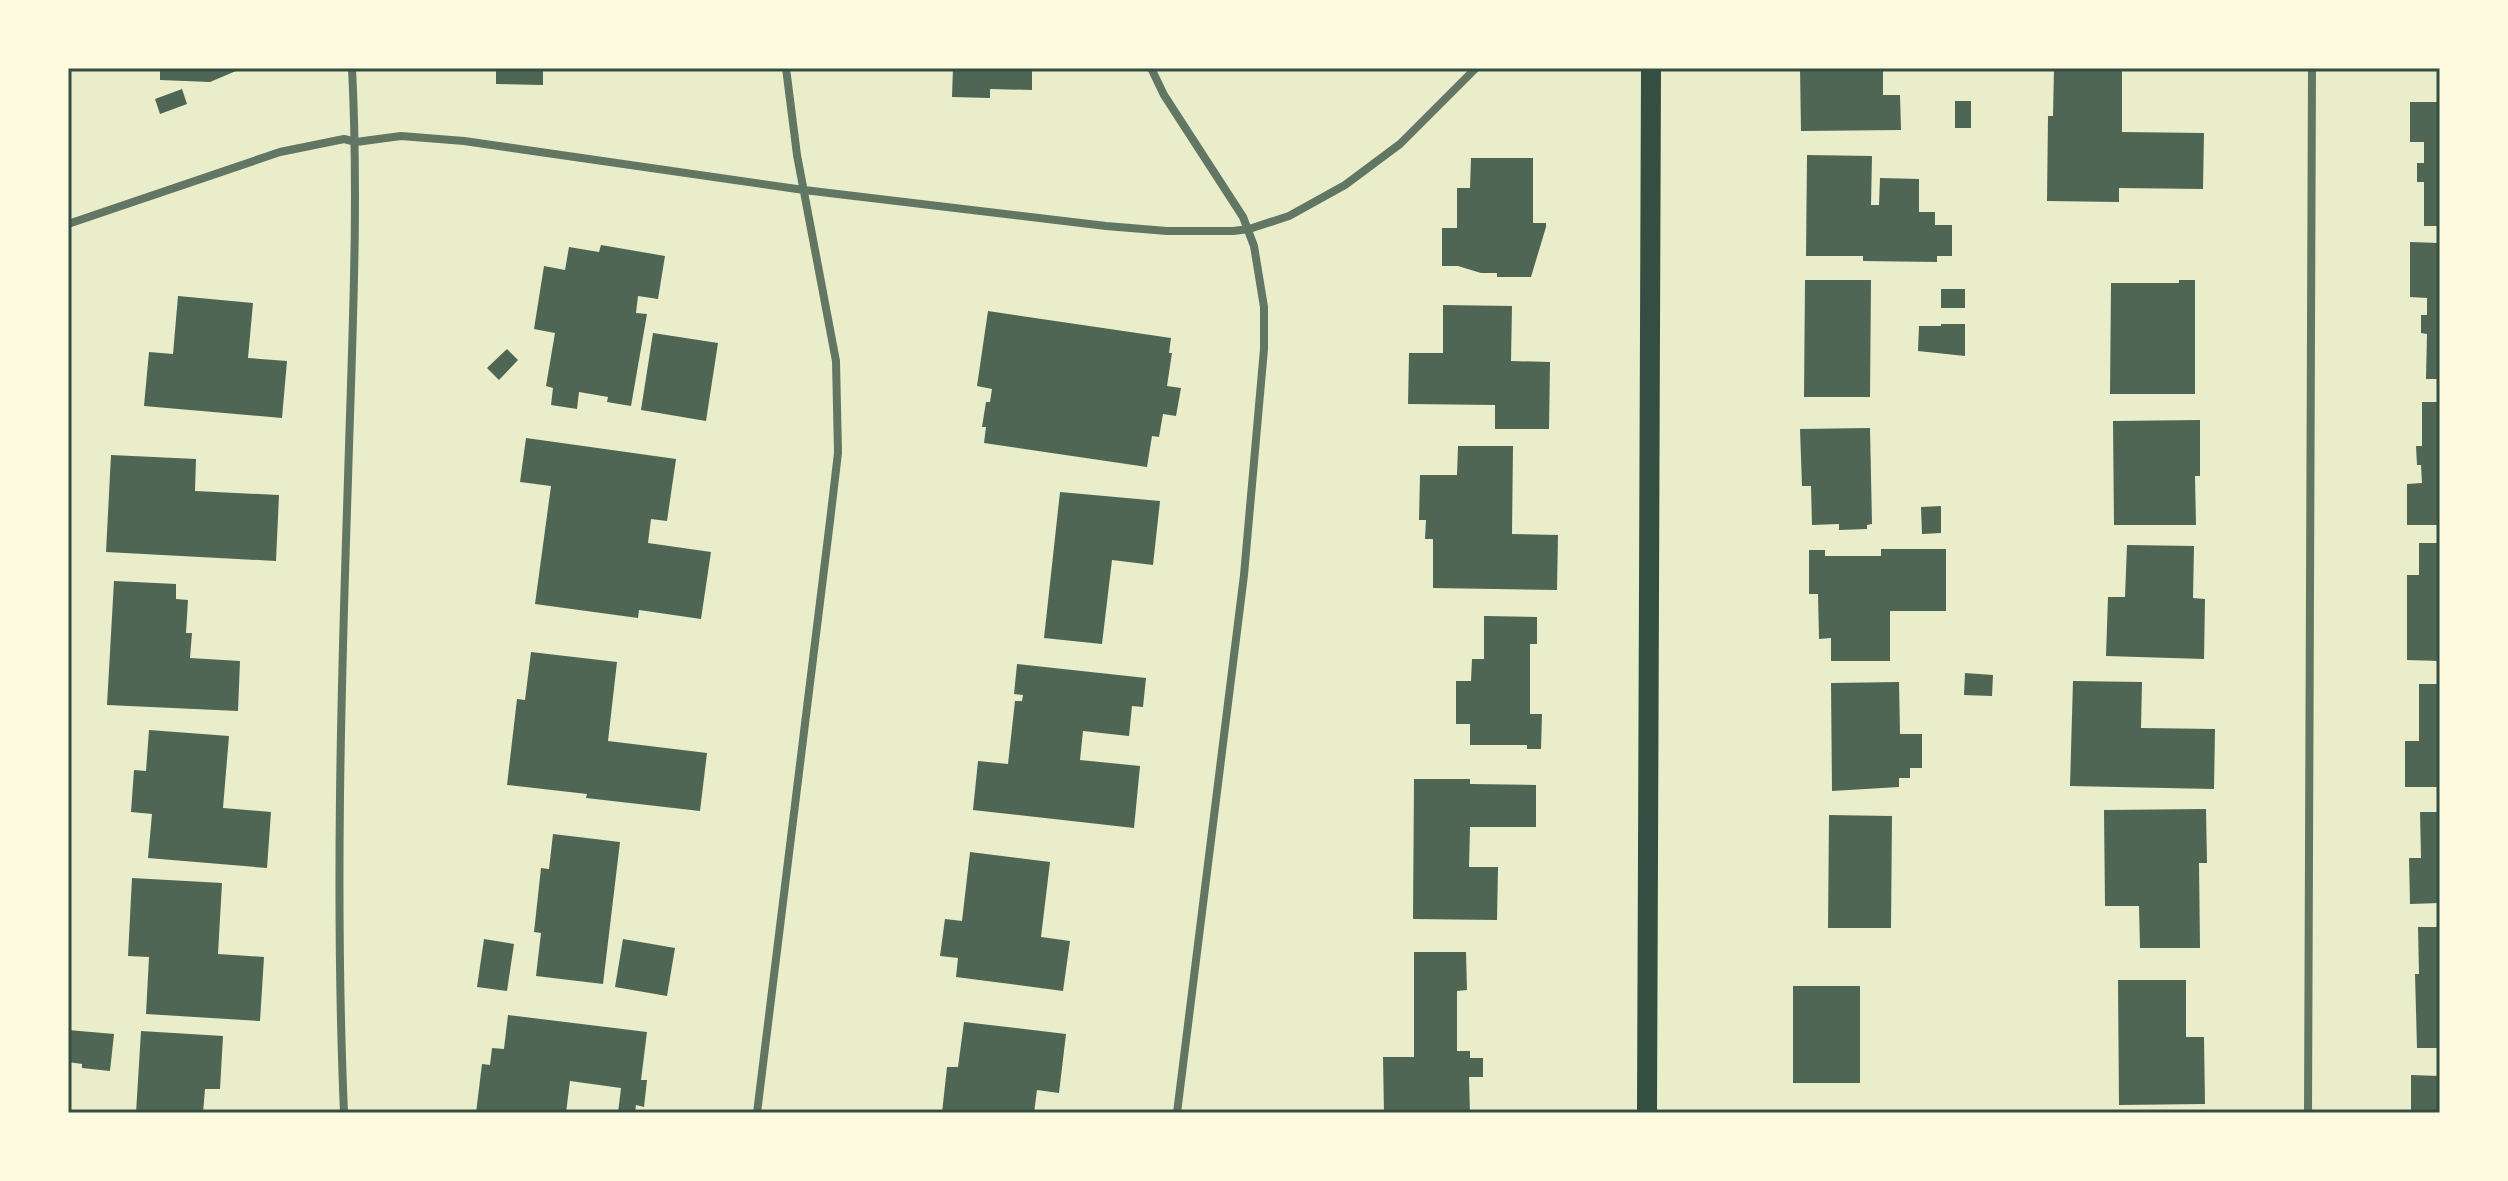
<svg xmlns="http://www.w3.org/2000/svg" width="2508" height="1181" viewBox="0 0 2508 1181" font-family="Raleway,sans-serif">
<style>
.building{fill:#4f6655}
.lines{fill:none;stroke-linecap:round;stroke-linejoin:round}
.minor{stroke:#617663;stroke-width:8}
.primary{stroke:#344e41;stroke-width:20}
.neatline{fill:none;stroke:#344e41;stroke-width:3}
</style>
<rect width="100%" height="100%" fill="#e9edc9"/>
<path class="building" d="M160 68H243L210 82 160 80Z
M496 68H543V85L496 84Z
M953 68H1032V90L990 89V98L952 97Z
M1800 68H1883V95H1900L1901 130 1801 131Z
M2054 68H2122V132L2204 133 2203 189 2119 188V202L2047 201 2048 116H2053Z
M182 89 187 104 160 114 155 99Z
M1955 101H1971V128H1955Z
M2410 102H2440V226H2424V182H2417V163H2424V142H2410Z
M1807 155 1872 156 1871 205H1879L1880 178 1919 179V212H1935V225H1952V256H1937V262L1863 261V256H1806Z
M1471 158H1533V223H1546V227L1531 277H1497V273H1481L1458 266H1442V228H1457V188H1470Z
M2410 242 2440 243V379H2426L2427 334 2421 333V315H2427V298L2410 297Z
M601 245 665 256 658 299 638 296 636 313 647 314 631 406 607 402 608 397 579 392 577 409 551 405 553 388 546 386 555 333 534 329 544 266 565 270 569 247 599 252Z
M1805 280H1871L1870 397H1804Z
M2179 280H2195V394H2110L2111 283H2179Z
M1941 289H1965V308H1941Z
M178 296 253 303 248 358 287 361 282 418 144 406 149 352 173 354Z
M1443 305 1512 306 1511 361 1550 362 1549 429H1495V405L1408 404 1409 353H1443Z
M988 311 1171 338 1169 353H1172L1167 386 1181 388 1176 416 1163 414 1159 437 1152 436 1147 467 984 443 986 427H982L986 402H990L992 389 977 386Z
M1941 324H1965V356L1918 351 1919 326H1941Z
M653 333 718 343 706 421 641 410Z
M507 349 518 360 499 380 487 368Z
M2422 402H2440V525H2407V484L2422 483 2421 465H2417L2416 446H2422Z
M2200 420V476H2195L2196 525H2114L2113 421Z
M1870 428 1872 524 1867 525V529L1839 530V524L1812 525 1811 486H1802L1800 429Z
M526 438 676 459 667 521 651 519 648 543 711 552 701 619 639 610 638 618 535 604 551 486 520 482Z
M1458 446H1513L1512 534 1558 535 1557 590 1433 588V539H1425L1426 520H1419L1420 475H1457Z
M111 455 196 459 195 491 279 495 276 561 106 552Z
M1060 492 1160 501 1153 565 1112 560 1102 644 1044 638Z
M1941 506V533L1922 534 1921 507Z
M2419 543H2440V661L2407 660V575H2419Z
M2127 545 2194 546 2193 598 2205 599 2204 659 2106 656 2108 597H2125Z
M1881 549H1946V611H1890V661H1831V638L1819 639 1818 594H1809V550H1825V556H1881Z
M114 581 176 584V599L188 600 186 633H192L190 658 240 661 238 711 107 705Z
M1484 616 1537 617V644H1530V714H1542L1541 749H1527V745H1470V724H1456V681H1471L1472 659H1484Z
M531 652 617 662 608 741 707 753 700 811 586 798 587 794 507 785 517 699 525 700Z
M1017 664 1146 678 1143 707 1132 706 1129 736 1083 731 1080 760 1140 766 1134 828 973 810 978 761 1008 764 1015 701H1022L1023 695 1014 694Z
M1965 673 1993 675 1992 696 1964 695Z
M2073 681 2142 682 2141 728 2215 729 2214 789 2070 786Z
M1899 682 1900 734H1922V768H1910V778H1899V787L1832 791 1831 683Z
M2419 684H2440V787H2405V741H2419Z
M149 730 229 736 223 808 271 812 267 868 148 858 152 814 131 812 134 770 146 771Z
M1414 779H1470V784L1536 785V827H1470L1469 867H1498L1497 920 1413 919Z
M2206 809 2207 863H2199L2200 948H2140L2139 906H2105L2104 810Z
M2420 812H2440V903L2410 904 2409 858H2421Z
M1829 815 1892 816 1891 928H1828Z
M553 834 620 842 603 984 536 976 541 933 534 932 541 868 549 869Z
M970 852 1050 862 1041 937 1070 941 1063 991 956 977 958 958 940 956 945 919 962 921Z
M132 878 222 883 218 954 264 957 260 1021 146 1014 149 957 128 956Z
M2418 927H2440V1048H2417L2415 974H2419Z
M484 939 514 944 507 991 477 987Z
M623 939 675 948 667 996 615 987Z
M1414 952H1466L1467 990 1457 991V1051H1470V1058H1483V1077H1469L1470 1113H1384L1383 1057H1414Z
M2118 980H2186V1037H2204L2205 1104 2119 1105Z
M1793 986H1860V1083H1793Z
M508 1015 647 1032 641 1080H647L644 1107 636 1105 635 1113H618L621 1088 570 1081 566 1113H476L482 1064 490 1065 492 1048 504 1049Z
M964 1022 1066 1034 1059 1093 1037 1090 1034 1113H942L947 1067H958Z
M68 1030 114 1034 110 1071 82 1068V1064L68 1062Z
M141 1031 223 1036 220 1089H205L203 1113H136Z
M2411 1075 2440 1076V1113H2411Z"/>
<g class="lines">
<path class="minor" d="M1151 68 1164 95 1243 217 1254 246 1264 307V349L1244 575 1177 1113
M68 224 280 152 344 139 356 142 401 136 464 141 804 190 1106 226 1167 231H1233L1249 229 1289 216 1345 185 1400 144 1476 68
M344 1113C335 901 341 690 348 479 352 342 359 205 352 68
M757 1113 830 521 838 453 836 361 797 155 786 68
M2308 1113 2312 68"/>
<path class="primary" d="M1647 1113 1651 68"/>
</g>
<rect width="2508" height="1181" fill="none" stroke="#fefae0" stroke-width="140"/>
<rect x="70" y="70" width="2368" height="1041" class="neatline"/>
</svg>
